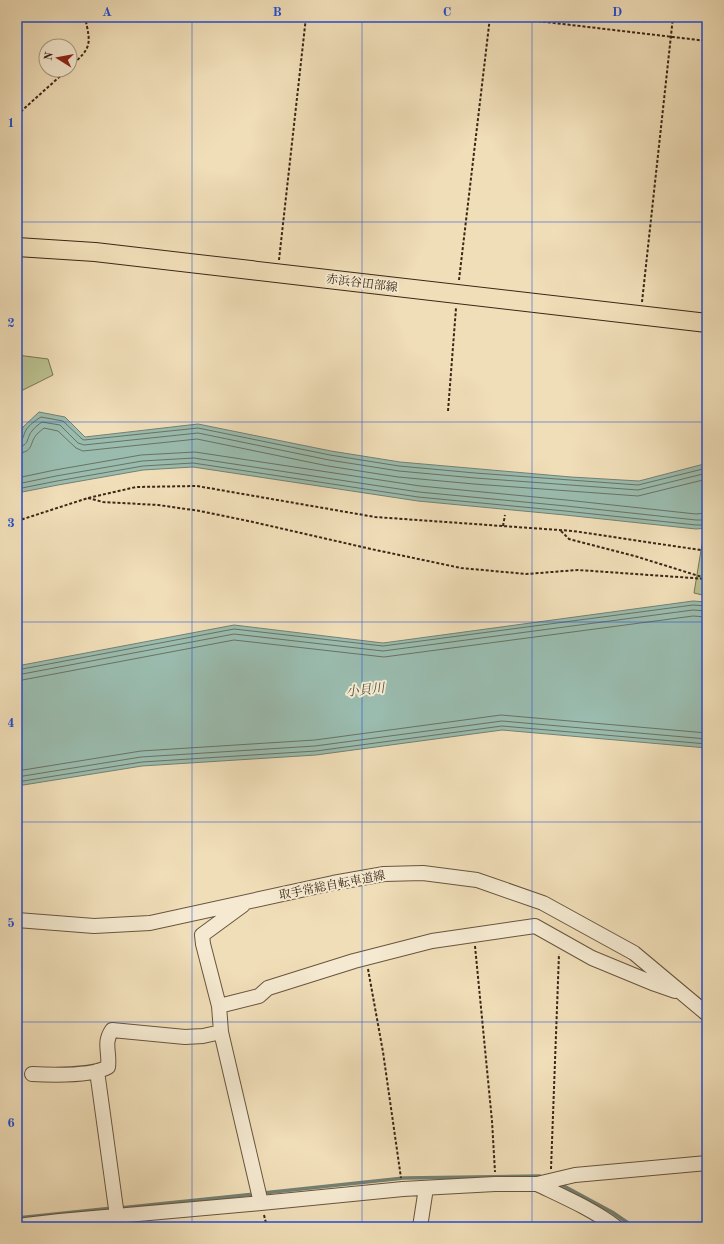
<svg xmlns="http://www.w3.org/2000/svg" width="724" height="1244" viewBox="0 0 724 1244" font-family="'Old Standard TT','Noto Serif JP',serif">
<style>
.green{fill:#bac18f;stroke:#7a7452}
.water{fill:#9abcaf;stroke:#748072}
.lines{fill:none;stroke-linecap:round;stroke-linejoin:round}
.shore{stroke:#6a7262;stroke-width:1}
.stream{stroke:#748072;stroke-width:3.5}
.minor-casing{stroke:#68553e;stroke-width:16}
.major-casing{stroke:#3a2716;stroke-width:20}
.path{stroke:#3a2716;stroke-width:2;stroke-dasharray:3 2;stroke-linecap:butt}
.minor{stroke:#f5ead1;stroke-width:14}
.major{stroke:#f0deb8;stroke-width:18}
.grid{fill:none;stroke:#1d4ed8;stroke-width:1;stroke-opacity:0.55}
.labels{text-anchor:middle;stroke-width:4;stroke-linejoin:round;paint-order:stroke}
.street-label{font-size:12px;fill:#3a2716;stroke:#f5ead1}
.water-label{font-size:13px;font-style:italic;fill:#524c3c;stroke:#f5ead1}
.neatline{fill:none;stroke:#1d4ed8;stroke-width:1.5}
.grid-label{font-size:13px;text-anchor:middle;font-weight:bold;fill:#1d4ed8}
</style>
<rect width="100%" height="100%" fill="#f0deb8"/>
<filter id="stains"><feTurbulence type="fractalNoise" baseFrequency=".005" numOctaves="4"/><feColorMatrix values="0 0 0 0 .2 0 0 0 0 .09 0 0 0 0 .02 0 0 0 .5 -.17"/></filter>
<radialGradient id="worn" r=".72"><stop offset=".6" stop-color="#630" stop-opacity="0"/><stop offset="1" stop-color="#630" stop-opacity=".3"/></radialGradient>
<path class="green" d="M17 355 48 359 53 375 17 393Z
M704 532H707V596L694 593Z"/>
<path class="water" d="M39 412 65 417 85 437 198 424 331 451 400 462 571 477 639 481 704 464H707V528L696 529 565 515 418 501 193 467 143 470 58 485 17 493V444L23 427Z
M693 601 707 602V748L502 730 316 755 142 766 17 786V666L234 625 383 643Z"/>
<g class="lines">
<path class="shore" d="M17 442C24 441 23 435 26 430 29 425 36 420 41 417L63 421 82 439 84 440 198 428 330 455 399 466 475 473 638 485 707 468
M17 447C30 446 26 438 32 431 35 427 39 424 42 422L60 425 78 443 84 445 198 433 329 460 399 471 475 478 638 490 707 473
M17 453C34 453 29 443 37 434 39 432 42 430 44 428L58 431 76 448 83 451 197 439 328 466 398 477 474 484 638 496 707 479
M17 478 55 470 141 455 195 452 420 486 566 500 696 514 707 513
M17 484 56 476 142 461 194 458 419 492 566 506 696 520H707
M17 489 57 481 143 466 193 463 418 497 565 511 696 525H707
M17 670 234 629 383 646 693 605 707 606
M17 675 234 634 383 651 693 610 707 611
M17 681 234 640 384 657 693 616 707 617
M17 771 141 751 315 740 501 715 707 733
M17 777 141 757 315 746 502 721 707 739
M17 782 142 762 316 751 502 726 707 744"/>
<path class="stream" d="M562 1185 612 1212 634 1227
M263 1193 404 1178 540 1176
M120 1208 255 1194
M17 1218 113 1208"/>
<defs>
<path id="minor" d="M243 905 202 935 203 944 219 1006 221 1032 261 1203
M17 920 94 926 150 923 333 883 384 874 423 873 477 880 543 903 634 953 707 1014
M219 1006 259 996 268 988 354 961 432 941 535 926 592 958 655 984 675 991
M97 1071 117 1216
M32 1074C51 1075 92 1076 108 1067 110 1052 103 1043 112 1030L185 1037 203 1036 221 1032
M537 1184C564 1197 592 1209 616 1227
M17 1226 60 1221 261 1203 403 1189 495 1184H537L575 1175 707 1163
M420 1227 426 1188"/>
<path id="major" d="M17 247 95 252 707 323"/>
</defs>
<use href="#minor" class="minor-casing"/>
<use href="#major" class="major-casing"/>
<path class="path" d="M503 17 707 41
M17 22 32 17
M70 67C92 47 91 45 85 17
M17 115 67 70
M279 260 306 17
M459 280 490 17
M642 302 673 17
M448 411 456 308
M88 498 103 502 158 505 200 511 253 522 371 549 461 568 526 574 578 570 707 579
M17 502 22 520
M17 521 88 498 136 487 197 486 375 517 573 531 707 551
M503 526 505 515
M561 531 569 539 638 557 702 577
M475 946 492 1121 495 1172
M368 969 383 1052 401 1178
M551 1169 559 954
M264 1215 267 1227"/>
<use href="#minor" class="minor"/>
<use href="#major" class="major"/>
</g>
<path class="grid" d="M192 17V1227M362 17V1227M532 17V1227M17 222H707M17 422H707M17 622H707M17 822H707M17 1022H707"/>
<g class="labels">
<g class="street-label">
<text transform="translate(362 283) rotate(7)" y="4">赤浜谷田部線</text>
<text transform="translate(332 885) rotate(-11)" y="4">取手常総自転車道線</text>
</g>
<g class="water-label">
<text transform="translate(365 689) rotate(-6)" y="5">小貝川</text>
</g>
</g>
<rect width="724" height="1244" fill="none" stroke="#f0deb8" stroke-width="44"/>
<g transform="translate(58 58) rotate(281)"><circle r="19" fill="#f5ead1" stroke="#aa9c86"/>
<path d="M0-3L7 15L0 10L-7 15Z" fill="#8f2418"/>
<text y="-6" font-size="11" font-weight="bold" text-anchor="middle" fill="#3a2716">N</text>
</g>
<rect x="22" y="22" width="680" height="1200" class="neatline"/>
<g class="grid-label">
<text x="107" y="16">A</text>
<text x="277" y="16">B</text>
<text x="447" y="16">C</text>
<text x="617" y="16">D</text>
<text x="11" y="127">1</text>
<text x="11" y="327">2</text>
<text x="11" y="527">3</text>
<text x="11" y="727">4</text>
<text x="11" y="927">5</text>
<text x="11" y="1127">6</text>
</g>
<rect width="100%" height="100%" filter="url(#stains)"/>
<rect width="100%" height="100%" fill="url(#worn)"/>
</svg>
